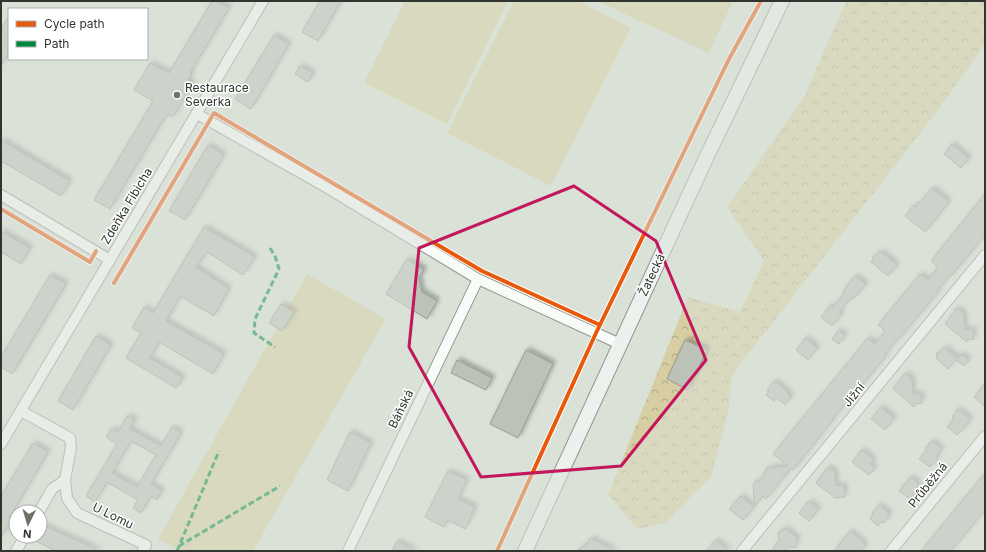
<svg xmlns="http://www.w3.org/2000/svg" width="986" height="552" viewBox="0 0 986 552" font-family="Inter,sans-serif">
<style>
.green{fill:#d7cea3}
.forest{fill:url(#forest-crowns)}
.building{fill:#bdc2b9;stroke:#989c94;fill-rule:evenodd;filter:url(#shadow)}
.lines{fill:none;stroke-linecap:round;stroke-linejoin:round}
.street-casing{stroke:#90968f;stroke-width:12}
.secondary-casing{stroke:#90968f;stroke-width:16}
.street{stroke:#f9fbf9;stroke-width:10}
.secondary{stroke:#ebf2ee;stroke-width:14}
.quiet{stroke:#00873e;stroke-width:3;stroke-dasharray:6 3;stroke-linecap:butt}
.cycleway-casing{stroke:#fff;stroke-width:6}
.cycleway{stroke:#e8590c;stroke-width:4}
.marked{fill:none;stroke:#c2185b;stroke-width:3;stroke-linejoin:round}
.poi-dot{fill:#6c726a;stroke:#fff;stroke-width:1.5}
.labels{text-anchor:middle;stroke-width:3;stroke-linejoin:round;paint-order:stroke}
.poi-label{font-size:12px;fill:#30362f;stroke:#fff;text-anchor:start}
.street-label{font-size:12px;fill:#30362f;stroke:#fff}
</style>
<defs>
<pattern id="forest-crowns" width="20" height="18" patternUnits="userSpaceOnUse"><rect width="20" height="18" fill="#d7cea3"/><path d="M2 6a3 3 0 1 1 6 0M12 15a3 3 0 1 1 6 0" fill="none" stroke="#afa885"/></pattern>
<filter id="shadow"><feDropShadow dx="3" dy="-3" stdDeviation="2" flood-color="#0004"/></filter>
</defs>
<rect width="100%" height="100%" fill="#dae2d8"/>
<path class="green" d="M405 1H508L447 124 364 83Z
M514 1H578L631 28 551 186 447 133Z
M597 1H733L709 53Z
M307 274 386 319 253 551H181L158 539Z"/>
<path class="forest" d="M846 1H985V45L935 114 732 375 729 407 712 475 666 523 638 529 608 495 688 297 740 312 764 261 727 207 804 97Z"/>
<path class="building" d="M212 1H216L229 8 190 73 192 74 188 80 193 83 173 117 168 114 164 120H163L110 209 94 200 153 101 134 90 150 63 169 73Z
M320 1H341L318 41 302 32Z
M9 16V52L1 66V30Z
M274 35 289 44 251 109 235 99Z
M300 66 313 73 308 82 295 74Z
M1 140 70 181 61 196 1 161Z
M952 144 969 158 961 168 944 154Z
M208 145 224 155 185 220 169 211Z
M932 188 949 202 925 232 905 216 914 205 916 207Z
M985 194V235L950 277 949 276 937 291 938 292 897 341 896 340 884 356 885 357 845 406 844 405 832 420H833L793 470 791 468 766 499 763 496 755 506 753 485 756 481H760L764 475V472L767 468 788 466 773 454 868 338 875 344 885 331 878 325 920 274 928 280 938 267 931 261Z
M204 227 255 257 243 275 207 252 196 267 229 289 214 316 180 296 166 321 224 354 213 374 159 342 150 358 183 378 176 388 126 358 141 333 132 328 144 307 153 313Z
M1 231 30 248 21 264 1 252Z
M880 251 897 265 888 276 871 262 873 259V256L877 255Z
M407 259 424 270 419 278 422 292 437 301 427 319 386 294Z
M50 275 66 284 12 374 1 367V357Z
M855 276 866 284 857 295V294L853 299 851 297 839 312 842 314 832 326 821 317 831 305 833 307 845 292 843 291Z
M281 304 294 312 282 331 269 323Z
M957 308 964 314 965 330 973 329 974 339 966 340 967 342 945 324Z
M839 330 845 336 839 344 832 339Z
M96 336 111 345 73 410 58 401Z
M806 338 817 348 808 360 796 350Z
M685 340 707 350 688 390 667 379Z
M944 347 957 358V359L961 354 969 360 964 366 956 360 948 369 937 359 936 353H940Z
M526 350 553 364 518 438 490 424Z
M457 360 492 378 486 390 451 373Z
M905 373 912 379 913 394H921L922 403 914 404V407L893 389Z
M775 381 788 392 787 393 791 397 785 405 776 397 774 401 766 395 769 391 767 390Z
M985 384V407L974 397Z
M881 407 894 418 885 430 871 419Z
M958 409 971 420 957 435 947 427 954 419 952 417Z
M127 416 135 420 130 429 161 446 172 427 181 433 151 484 162 491 157 500 151 496 141 513 133 508 138 500 107 482 95 502 86 496 117 444 106 437 111 429 118 432ZM131 441 156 455 137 487 112 473Z
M350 432 371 443 348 491 327 480Z
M932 441 942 449 936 456 938 458 930 467 919 459 927 450 925 448Z
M33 443 48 452 9 518 12 519 1 538V496Z
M862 450 874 460 870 464 875 468 869 475 852 462Z
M828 467 835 472 836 486 844 485 845 497 835 498 816 483Z
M448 471 467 480 458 499 475 507 465 529 448 520 444 527 425 517Z
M985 473V510L951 551H921Z
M911 477 919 484 916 488 918 489 910 499 899 491Z
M741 496 754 507 743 520 729 509Z
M809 501 819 509 809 521 799 513Z
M879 505 890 514 884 523 882 521 878 526 870 519 873 514 872 513Z
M40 524 100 551H56L31 539V536H40Z
M785 528 798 539 796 542V547L791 548 789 546 784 551H771L780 539 778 537V532L783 531Z
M850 531 866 545 861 551H834Z
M590 538 616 551H576L587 544Z
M716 540 729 551H706Z
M397 541 416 551H392Z"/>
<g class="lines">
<defs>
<path id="street" d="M197 114 326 187 478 279 620 344
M1 195 110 260
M21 411 70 438 71 447 65 480 67 498 77 513 146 545 143 551
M1 444 263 1
M39 512 52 489 65 480
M16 551 25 536
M348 551 478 279
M742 551 985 255
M891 551 985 436"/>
<path id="secondary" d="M525 551 707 156 782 1"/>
</defs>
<use href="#street" class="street-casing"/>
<use href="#secondary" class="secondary-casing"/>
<use href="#street" class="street"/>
<use href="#secondary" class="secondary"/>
<path class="quiet" d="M270 248 275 256 279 269 255 319 254 333 275 347
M179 546 280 486
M177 551 219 451"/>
<defs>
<path id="cycleway" d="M1 209 90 262 96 251
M114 283 214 113 482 271 600 325
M497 551 596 333 729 59 761 1"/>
</defs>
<use href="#cycleway" class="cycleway-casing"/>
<use href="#cycleway" class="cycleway"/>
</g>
<path d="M0 0H986V552H0ZM574 186 656 241 706 360 621 466 481 477 409 347 419 248Z" fill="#dae2d8" fill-opacity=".55" fill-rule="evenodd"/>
<path class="marked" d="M574 186 656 241 706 360 621 466 481 477 409 347 419 248Z"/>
<circle class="poi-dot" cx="177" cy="95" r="4"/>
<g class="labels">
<g class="poi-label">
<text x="185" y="92">Restaurace<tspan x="185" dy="14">Severka</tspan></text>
</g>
<g class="street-label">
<text transform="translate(127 206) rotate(-59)" y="4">Zdeňka Fibicha</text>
<text transform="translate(652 275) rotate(-65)" y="4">Žatecká</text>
<text transform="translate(854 395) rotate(-51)" y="4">Jižní</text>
<text transform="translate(401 409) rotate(-64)" y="4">Báňská</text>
<text transform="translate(928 485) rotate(-51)" y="4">Průběžná</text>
<text transform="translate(113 516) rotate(26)" y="4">U Lomu</text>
</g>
</g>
<rect width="986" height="552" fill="none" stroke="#30362f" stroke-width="4"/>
<rect x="8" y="8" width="140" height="52" fill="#ffffff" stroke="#acafac"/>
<rect x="16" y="21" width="20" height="6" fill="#e8590c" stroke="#acafac"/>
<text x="44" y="28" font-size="12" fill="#30362f">Cycle path</text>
<rect x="16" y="41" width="20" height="6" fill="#00873e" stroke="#acafac"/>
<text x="44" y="48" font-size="12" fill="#30362f">Path</text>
<g transform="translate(28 524) rotate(185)"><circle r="19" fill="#ffffff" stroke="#acafac"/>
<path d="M0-3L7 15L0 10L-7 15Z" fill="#6c726a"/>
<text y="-6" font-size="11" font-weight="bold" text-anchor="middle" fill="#30362f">N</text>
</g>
</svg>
